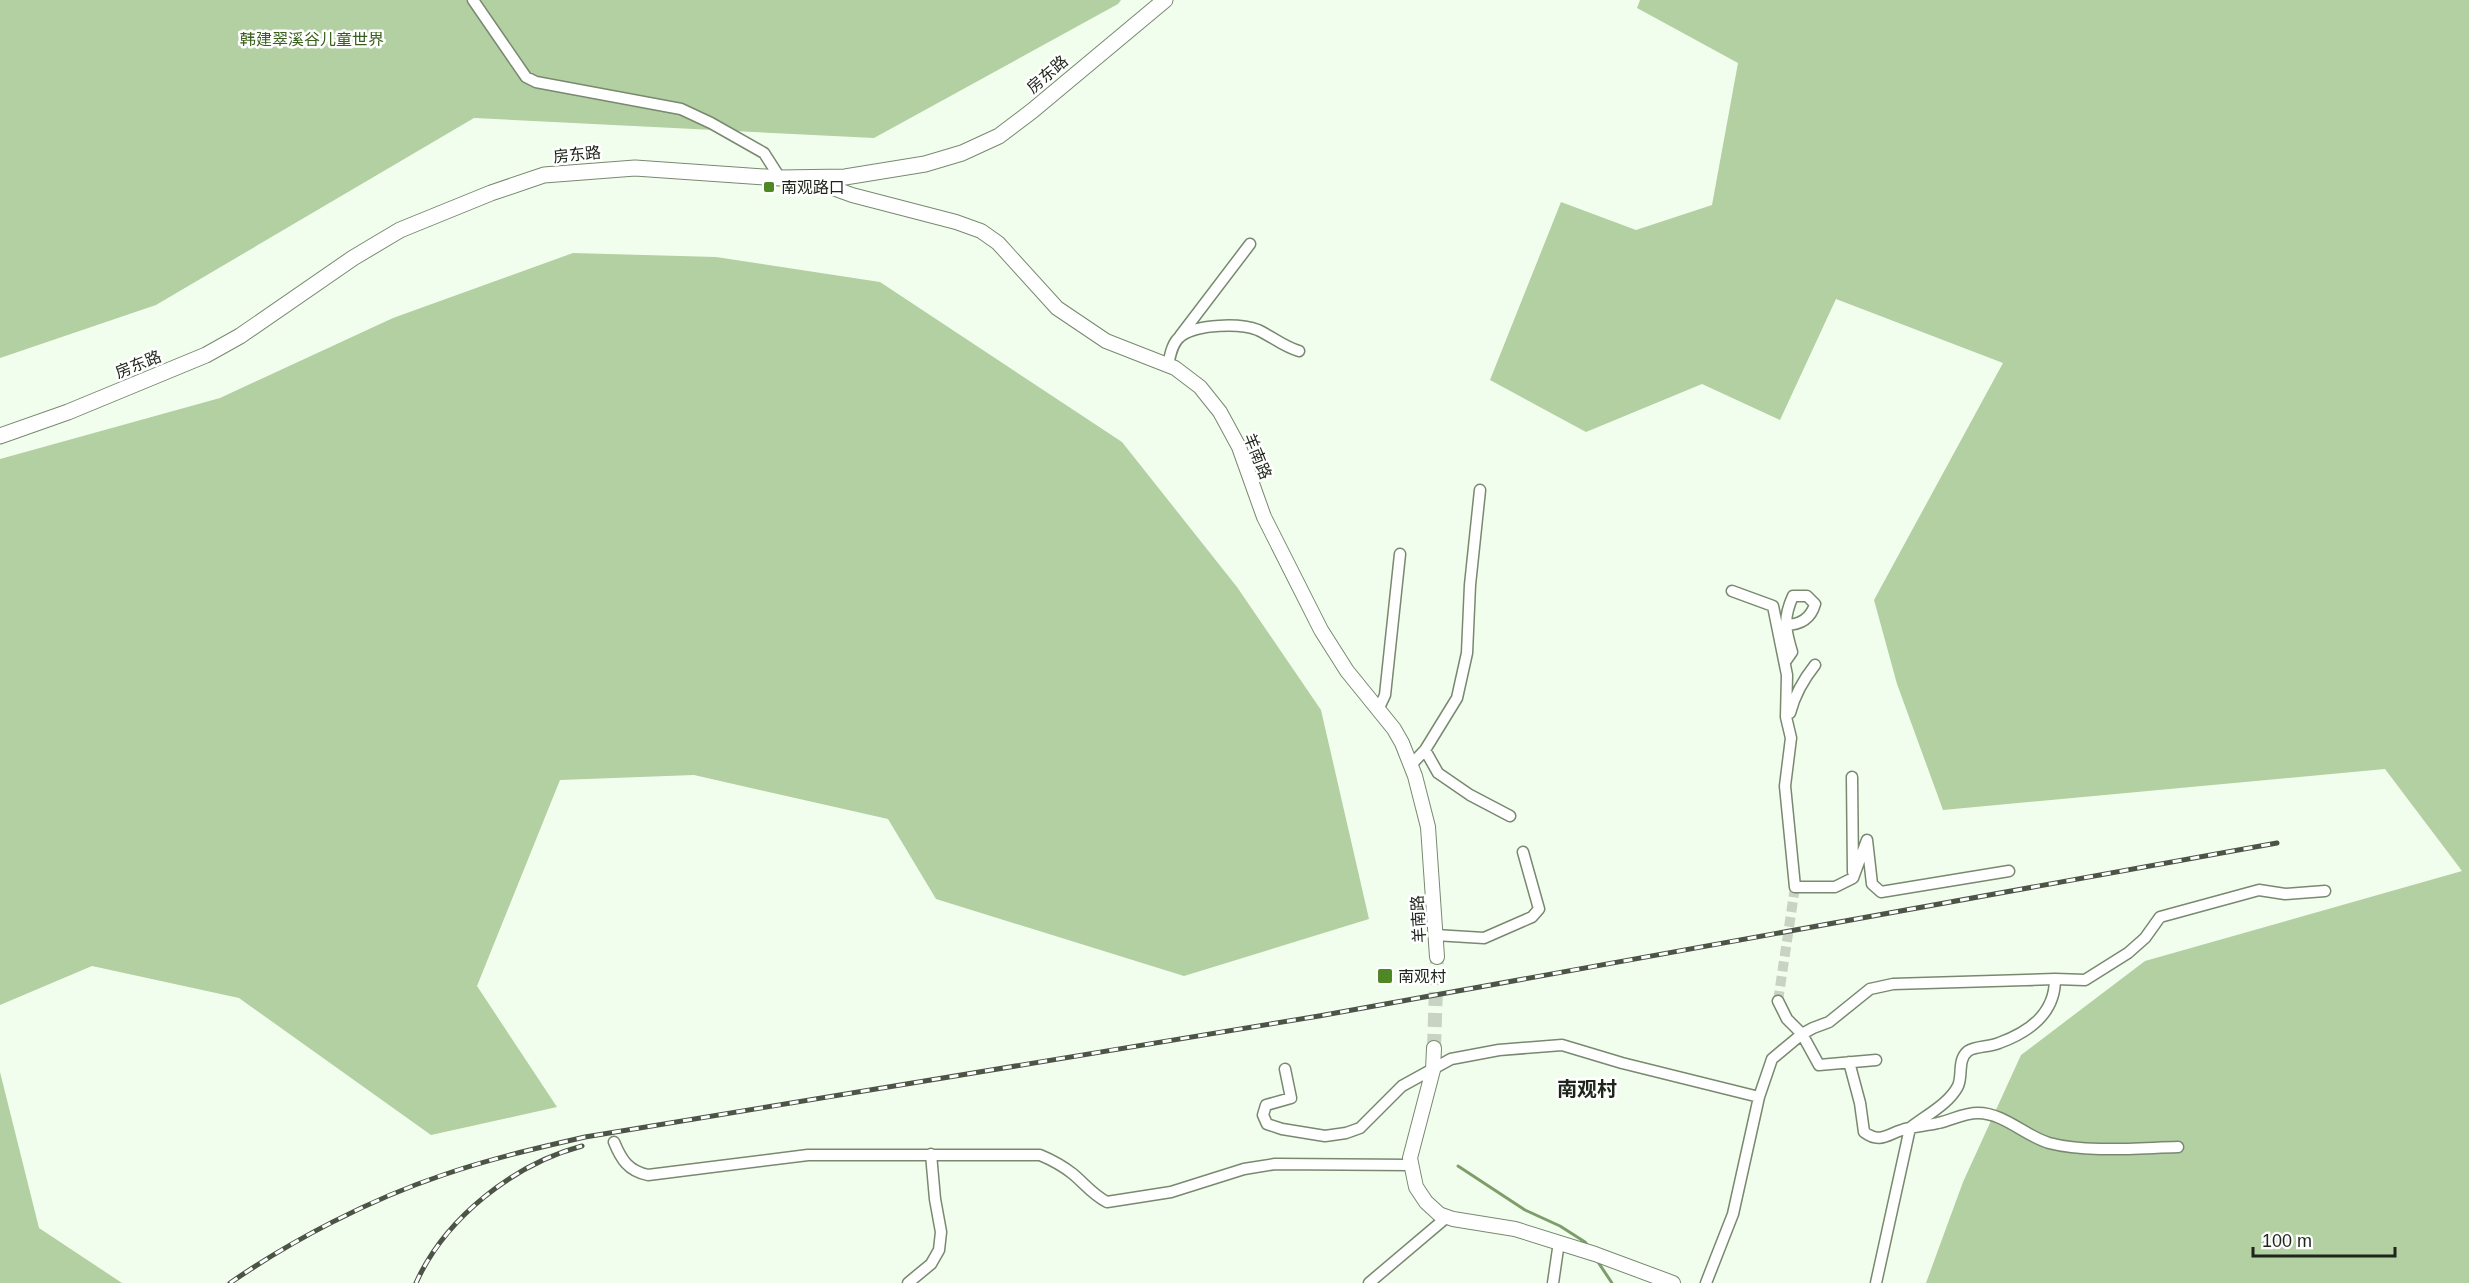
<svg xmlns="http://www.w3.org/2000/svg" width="2469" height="1283" viewBox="0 0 2469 1283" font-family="Helvetica,'Noto Sans SC',sans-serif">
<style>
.green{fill:#b2d0a2}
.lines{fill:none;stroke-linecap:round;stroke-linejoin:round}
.stream{stroke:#7d9d6b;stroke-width:3}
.minor-tunnel{stroke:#c8d3c3;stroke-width:10;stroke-dasharray:10 5;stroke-linecap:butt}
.tertiary-tunnel{stroke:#c8d3c3;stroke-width:14;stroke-dasharray:14 7;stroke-linecap:butt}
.minor-casing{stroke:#78896f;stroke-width:13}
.tertiary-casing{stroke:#78896f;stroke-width:16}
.secondary-casing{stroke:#78896f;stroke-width:17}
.minor{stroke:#fff;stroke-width:10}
.tertiary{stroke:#fff;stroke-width:14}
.secondary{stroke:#fff;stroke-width:15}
.rail-casing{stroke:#4c5448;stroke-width:5}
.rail{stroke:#fff;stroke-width:3;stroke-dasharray:9;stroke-linecap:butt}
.poi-dot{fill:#4e8723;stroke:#fff;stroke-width:2}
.labels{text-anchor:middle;stroke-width:5;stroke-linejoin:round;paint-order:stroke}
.park-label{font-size:16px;fill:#385e1c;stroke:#fff}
.street-label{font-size:16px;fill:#1e251a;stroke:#fff}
.poi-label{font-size:16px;fill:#1e251a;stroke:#fff;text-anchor:start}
.quarter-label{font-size:20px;font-weight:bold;fill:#1e251a;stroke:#fff}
</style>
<rect width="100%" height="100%" fill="#f2feed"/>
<path class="green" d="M0 0H1121L1118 4 874 138 474 118 156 305 0 358Z
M1640 0H2469V1283H1926L1963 1182 2021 1055 2145 961 2462 871 2385 769 1943 810 1897 684 1874 600 2003 363 1836 299 1780 420 1702 384 1586 432 1490 380 1561 202 1636 230 1712 205 1738 63 1637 8Z
M573 253 716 257 880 282 1122 442 1237 587 1321 710 1369 919 1184 976 936 899 888 819 694 775 560 780 477 986 557 1107 431 1135 239 998 92 966 0 1005V459L220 398 393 318Z
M0 1072 39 1228 122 1283H0Z"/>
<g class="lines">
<path class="stream" d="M1458 1166 1525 1210 1560 1226 1585 1242 1588 1246
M1596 1259 1612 1283"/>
<path class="minor-tunnel" d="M1778 1001 1795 887"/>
<path class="tertiary-tunnel" d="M1434 1048 1437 957"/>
<defs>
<path id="minor" d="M473 0 526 77 536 82 681 109 711 123 764 153 780 178
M1180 336 1250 244
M1168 365C1170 356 1172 342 1181 336 1198 324 1240 323 1258 330 1273 337 1284 347 1299 351
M1732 591 1773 606 1787 675 1786 717 1791 738 1785 786 1795 887H1835L1853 878 1867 840 1872 884 1881 892 2009 871
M1785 662 1792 652C1785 629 1783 618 1793 596H1807L1815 604C1811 618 1801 625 1785 625
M1378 710 1385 695 1400 554
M1790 713C1795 694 1803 680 1815 665
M1425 750 1438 773 1470 795 1510 816
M1411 765 1425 750 1457 698 1467 653 1470 585 1480 490
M1852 777 1853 872
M1435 935 1484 938 1532 917 1539 909 1523 852
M1778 1001 1787 1019 1802 1034 1819 1065 1876 1060
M1849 1062 1860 1103 1864 1132C1880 1144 1888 1134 1902 1130 1913 1126 1926 1126 1938 1123 1952 1120 1963 1113 1978 1113 2004 1113 2025 1136 2049 1143 2087 1153 2138 1148 2178 1147
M1285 1069 1291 1098 1266 1105 1263 1115 1267 1124 1282 1129 1325 1136 1346 1133 1360 1128 1402 1086 1451 1059 1499 1050 1562 1045 1622 1063 1759 1097 1772 1059 1802 1034 1813 1028 1829 1022 1870 989 1893 984 2055 979
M614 1142C621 1159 628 1171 648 1175L808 1155H1040C1052 1160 1063 1166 1073 1174 1085 1184 1093 1195 1107 1202L1171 1192 1244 1169 1275 1164 1411 1165
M908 1283 931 1264 939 1250 941 1232 935 1199 931 1154
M1369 1283 1447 1217
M1553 1283 1559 1242
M1706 1283 1733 1214 1759 1097
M1876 1283 1910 1128C1925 1116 1949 1104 1958 1086 1963 1075 1957 1060 1968 1051 1975 1046 1990 1047 1999 1043 2029 1032 2055 1014 2055 979L2085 980 2128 953 2145 938 2160 917 2259 890 2285 894 2325 891"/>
<path id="tertiary" d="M808 179 852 195 956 222 981 231 998 243 1057 308 1106 341 1175 368 1200 387 1220 412 1239 447 1264 517 1321 630 1347 671 1394 729 1402 743 1415 776 1428 827 1437 957
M1434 1048 1433 1070 1410 1158 1416 1187 1426 1202 1439 1214 1453 1219 1515 1229 1595 1254 1673 1283"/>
<path id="secondary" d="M0 436 68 412 206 355 240 336 353 258 400 230 491 193 544 175 635 168 780 178 845 177 925 164 962 153 999 136 1032 111 1165 0"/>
</defs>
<use href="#minor" class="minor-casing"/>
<use href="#tertiary" class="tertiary-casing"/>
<use href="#secondary" class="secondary-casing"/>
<use href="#minor" class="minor"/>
<use href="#tertiary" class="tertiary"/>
<use href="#secondary" class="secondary"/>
<defs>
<path id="rail" d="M230 1283C292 1240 371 1199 443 1175 489 1159 537 1148 585 1137L1319 1016 2277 843
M416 1283C445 1218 514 1164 582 1146"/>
</defs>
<use href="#rail" class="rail-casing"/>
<use href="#rail" class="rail"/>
</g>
<g class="poi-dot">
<rect x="763" y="181" width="12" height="12" rx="3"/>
<rect x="1377" y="968" width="16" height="16" rx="3"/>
</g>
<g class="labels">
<g class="park-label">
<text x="312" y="45">韩建翠溪谷儿童世界</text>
</g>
<g class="street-label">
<text transform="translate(1047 74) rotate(-41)" y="6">房东路</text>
<text transform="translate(577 154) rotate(-6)" y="6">房东路</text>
<text transform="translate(138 364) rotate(-22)" y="6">房东路</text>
<text transform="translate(1258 456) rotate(68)" y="6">羊南路</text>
<text transform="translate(1418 919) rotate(-93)" y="6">羊南路</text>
</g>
<g class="poi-label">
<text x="781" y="193">南观路口</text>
<text x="1398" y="982">南观村</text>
</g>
<g class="quarter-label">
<text x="1587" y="1096">南观村</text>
</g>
</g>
<path d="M2253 1247v9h142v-9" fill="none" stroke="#1e251a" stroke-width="3"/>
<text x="2262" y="1247" font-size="18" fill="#1e251a" stroke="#ffffff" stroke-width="4.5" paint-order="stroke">100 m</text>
</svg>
